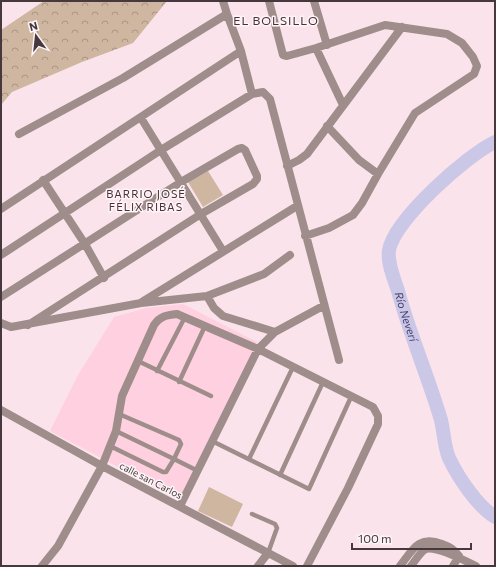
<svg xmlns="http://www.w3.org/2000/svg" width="496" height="567" viewBox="0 0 496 567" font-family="Commissioner,sans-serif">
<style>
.built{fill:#ffd0df}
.forest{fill:url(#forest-crowns)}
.pitch{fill:#cfb6a0}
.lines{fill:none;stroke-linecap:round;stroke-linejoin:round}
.river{stroke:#cbc7e7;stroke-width:14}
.service{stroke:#9e8d8a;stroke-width:4.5}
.minor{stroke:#9e8d8a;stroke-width:8}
.labels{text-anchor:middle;stroke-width:3;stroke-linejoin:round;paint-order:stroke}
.street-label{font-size:10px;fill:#47383d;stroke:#fdf5f7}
.neighbourhood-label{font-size:11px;letter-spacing:1px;fill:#4d2f39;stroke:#fdf5f7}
.water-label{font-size:11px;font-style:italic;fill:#463d6a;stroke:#fdf5f7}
.quarter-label{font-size:12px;letter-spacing:1px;fill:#4d2f39;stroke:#fdf5f7}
</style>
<defs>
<pattern id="forest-crowns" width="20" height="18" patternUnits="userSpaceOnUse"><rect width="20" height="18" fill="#cfb6a0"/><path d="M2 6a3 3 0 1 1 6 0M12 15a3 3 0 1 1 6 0" fill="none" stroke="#aa9584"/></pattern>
</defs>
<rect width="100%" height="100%" fill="#fae3ea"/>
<path class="built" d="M183 304 257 342 179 499 50 431 78 375 114 317 146 308Z"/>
<path class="forest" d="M44 1H167L133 43 82 62 12 92 1 105V30Z"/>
<path class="pitch" d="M208 171 223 195 203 207 188 182Z
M209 487 243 504 232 527 198 511Z"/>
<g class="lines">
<path class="river" id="s1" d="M495 142C467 155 395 219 389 250 387 263 394 278 398 291 410 335 428 376 441 420 444 432 444 446 449 458 458 477 477 506 495 517"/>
<path class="service" d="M138 361 211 396
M157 371 185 317
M179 382 205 326
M116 431 174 459 181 444 179 440 119 414
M212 441 309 489 351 397
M110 446 163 472H166L174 459 198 471
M249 459 293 367
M280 475 323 382
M252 514 275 524 277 528 268 553"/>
<path class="minor" d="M223 1 227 14
M269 1 283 55 287 56 316 48 385 25 447 34 462 43 473 57 477 66 474 74 415 113 378 174 362 203 353 215 329 228 305 236
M314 1 327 45
M316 48 343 105
M141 118 223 251
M327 126 359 160 378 174
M19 134 123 78 227 14 241 51 252 94
M287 166 299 160 307 154 402 27
M43 180 85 244 104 278
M1 209 241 51
M1 255 161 150 252 94 263 92 270 99 339 360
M207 296 214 308 223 316 275 332
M1 297 181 182 238 149 242 148 245 150 257 176V179L253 184 201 214 28 325
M142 302 297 206
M1 323 11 327 141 303 207 296 264 274 290 255
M1 410 102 466 293 566
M180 506 258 349 275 332 323 306
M42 566 58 546 102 466 116 431 122 396 154 325C160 316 167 315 177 314L258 349 373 407 378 416V424L348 488 307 566
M258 566 268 553
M400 566C413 549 419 535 442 544 450 547 454 549 459 556
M411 566C415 561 420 552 426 549 436 546 466 561 476 566
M453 566 459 556"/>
</g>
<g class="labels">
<g class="street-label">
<text transform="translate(151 480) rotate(27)" y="4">calle san Carlos</text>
</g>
<g class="neighbourhood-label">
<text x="146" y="198">BARRIO JOSÉ<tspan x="146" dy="13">FÉLIX RIBAS</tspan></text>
</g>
<g class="water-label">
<text dy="4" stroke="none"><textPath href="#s1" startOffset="223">Río Neverí</textPath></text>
</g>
<g class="quarter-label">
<text x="276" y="25">EL BOLSILLO</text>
</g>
</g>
<rect width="496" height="567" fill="none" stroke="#47383d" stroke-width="4"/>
<g transform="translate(36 36) rotate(345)" stroke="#fdf5f7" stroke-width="3" paint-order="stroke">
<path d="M0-3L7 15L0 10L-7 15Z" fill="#47383d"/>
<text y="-6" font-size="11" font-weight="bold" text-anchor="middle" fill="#47383d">N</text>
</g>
<path d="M352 543v6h119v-6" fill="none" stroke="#47383d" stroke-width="2"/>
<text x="358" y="543" font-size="12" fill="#47383d" stroke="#fdf5f7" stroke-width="3" paint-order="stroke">100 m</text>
</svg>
